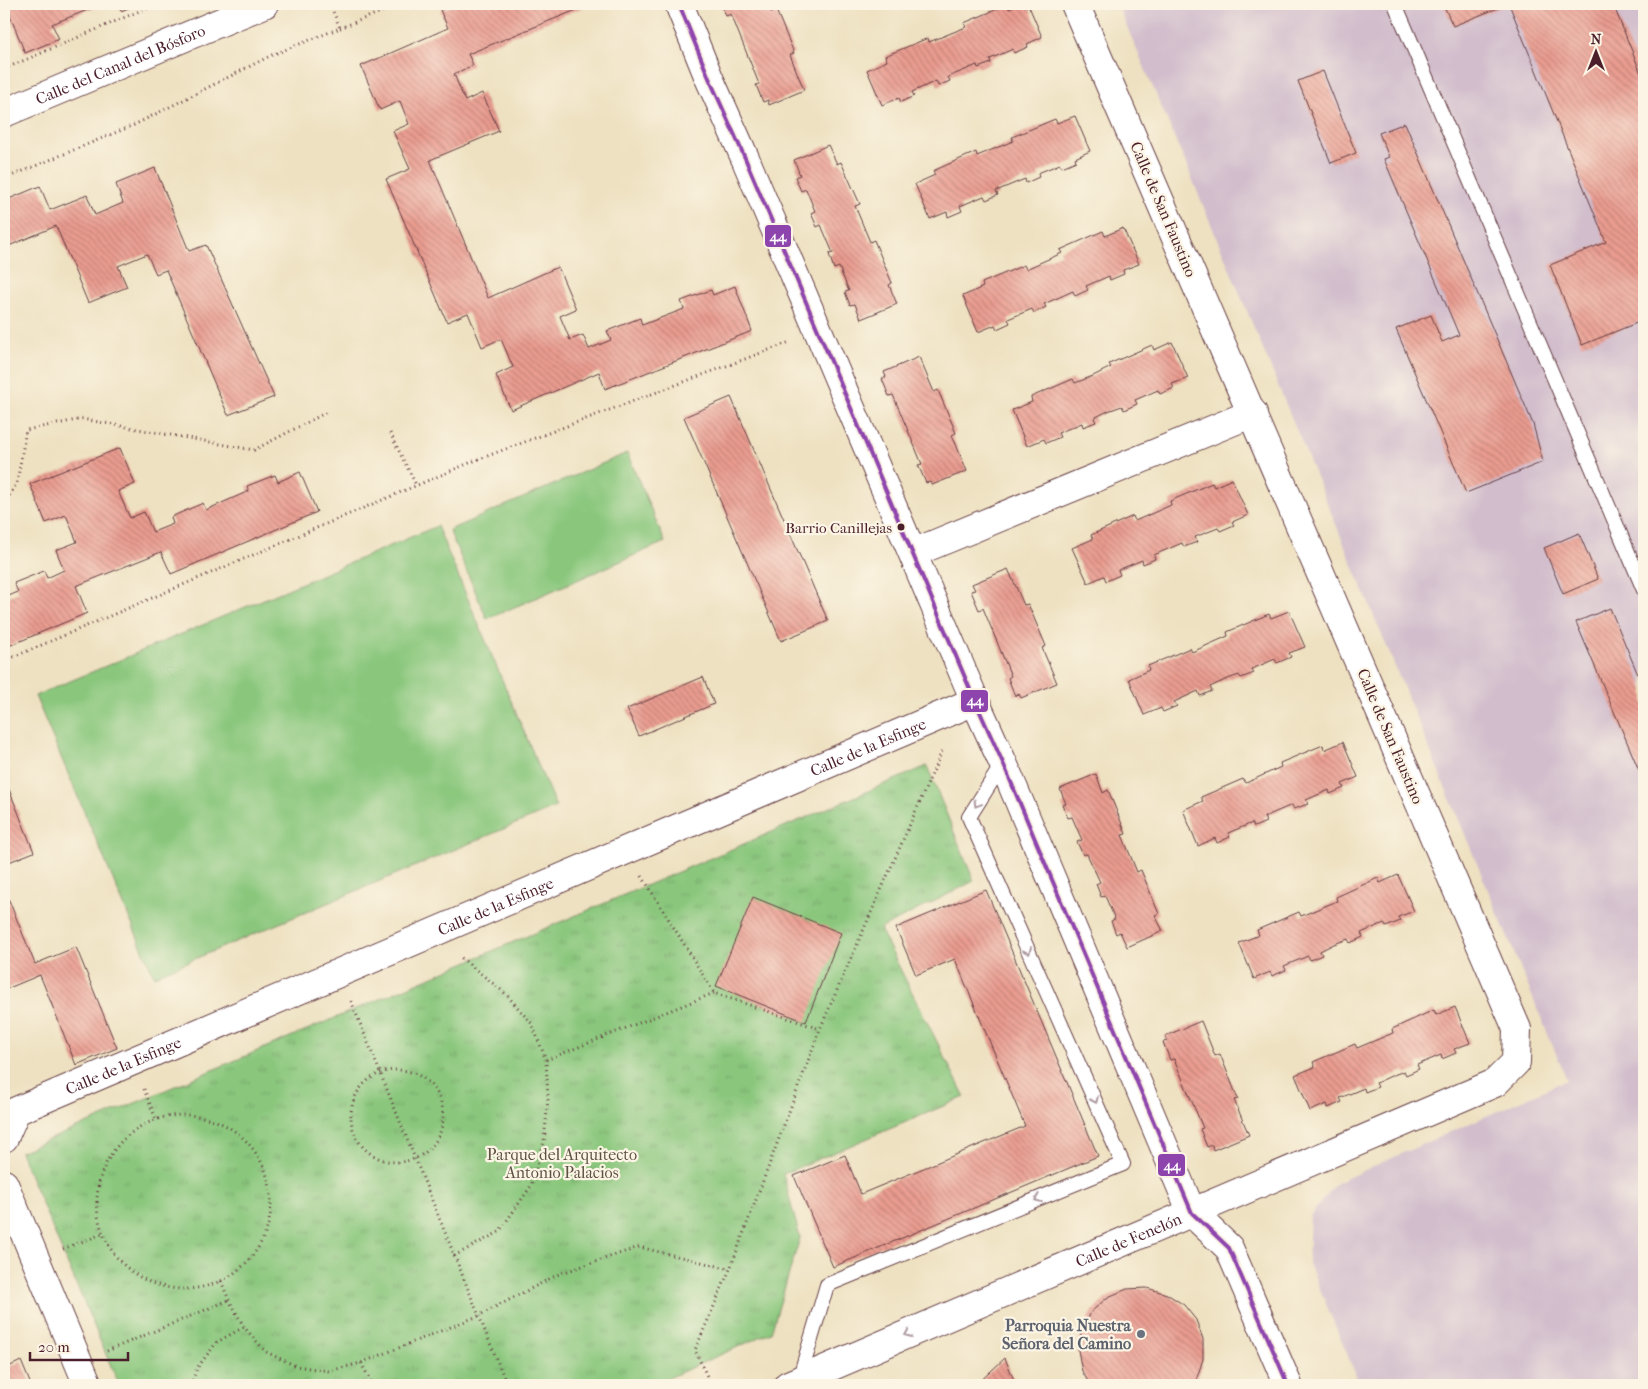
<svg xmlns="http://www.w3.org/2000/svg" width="1648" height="1389" viewBox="0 0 1648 1389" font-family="'IM FELL French Canon',serif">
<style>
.industrial{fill:#d1bdcc}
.park{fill:url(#park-tufts);stroke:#6a7354}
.pitch{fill:#8ac77d;stroke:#6a7354}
.building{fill:url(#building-back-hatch)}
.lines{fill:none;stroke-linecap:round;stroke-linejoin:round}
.lane-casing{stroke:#633c42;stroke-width:16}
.street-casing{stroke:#633c42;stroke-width:30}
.path{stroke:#633c42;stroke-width:3;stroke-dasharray:1 4;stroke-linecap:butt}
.lane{stroke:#fff;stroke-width:14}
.street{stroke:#fff;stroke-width:28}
.bus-1-casing{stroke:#fcf5e5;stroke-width:8}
.bus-1{stroke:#8e44ad;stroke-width:4}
.oneway{stroke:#ae9aa0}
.bus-dot{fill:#4a1f2b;stroke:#fcf5e5;stroke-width:2}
.worship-dot{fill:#6b7280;stroke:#fcf5e5;stroke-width:2}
.labels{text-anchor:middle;stroke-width:4.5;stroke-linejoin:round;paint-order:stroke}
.bus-label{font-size:15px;fill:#4a1f2b;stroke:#fcf5e5;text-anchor:end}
.street-label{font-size:16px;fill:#4a1f2b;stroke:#fcf5e5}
.park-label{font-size:16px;fill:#5d5144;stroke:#fcf5e5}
.worship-label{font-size:16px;font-weight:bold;fill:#5b616d;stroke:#fcf5e5;text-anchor:end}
.line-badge{stroke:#fcf5e5;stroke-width:2}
.badge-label{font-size:14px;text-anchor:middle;font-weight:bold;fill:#fff}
</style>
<defs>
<pattern id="park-tufts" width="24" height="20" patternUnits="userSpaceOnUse" patternTransform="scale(1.25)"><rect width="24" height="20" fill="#8ac77d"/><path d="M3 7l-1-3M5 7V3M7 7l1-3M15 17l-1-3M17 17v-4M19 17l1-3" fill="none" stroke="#79aa6c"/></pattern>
<pattern id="building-back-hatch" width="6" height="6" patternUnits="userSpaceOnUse" patternTransform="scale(1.25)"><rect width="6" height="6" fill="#ea9c90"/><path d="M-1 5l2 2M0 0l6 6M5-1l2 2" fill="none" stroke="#c07f76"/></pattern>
</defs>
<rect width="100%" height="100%" fill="#fcf5e5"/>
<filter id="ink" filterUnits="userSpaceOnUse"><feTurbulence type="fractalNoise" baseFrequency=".02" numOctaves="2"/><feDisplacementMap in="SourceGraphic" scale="10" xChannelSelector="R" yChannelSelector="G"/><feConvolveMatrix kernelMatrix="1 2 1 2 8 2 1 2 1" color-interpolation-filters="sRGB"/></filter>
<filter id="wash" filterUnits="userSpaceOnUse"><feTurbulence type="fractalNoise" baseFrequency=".0096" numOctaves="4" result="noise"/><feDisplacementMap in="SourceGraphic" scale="20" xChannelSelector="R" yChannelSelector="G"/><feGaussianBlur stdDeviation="1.12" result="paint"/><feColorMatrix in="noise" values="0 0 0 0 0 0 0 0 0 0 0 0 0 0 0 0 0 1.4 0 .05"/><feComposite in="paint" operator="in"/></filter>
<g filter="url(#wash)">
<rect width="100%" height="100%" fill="#eee1c1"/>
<path class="industrial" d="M1117 4H1644V1385H1360L1308 1261 1310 1216 1336 1183 1567 1080 1183 157Z"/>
<path class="park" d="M927 766 974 881 880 929 965 1097 783 1174 800 1238 771 1332 653 1385H119L20 1152Z"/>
<path class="pitch" d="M627 453 665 542 487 619 449 530Z
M437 526 556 807 154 976 35 696Z"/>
<g id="blocks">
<path class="building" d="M4 4H103L52 24 59 39 25 53 9 13 4 15Z
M119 4H138L121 11Z
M456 4H591L468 54 473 65 454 74 465 101 482 93 499 131 430 160 488 298 558 267 576 309 560 316 570 340 583 335 589 349 611 340 607 331 640 318 642 325 684 309 681 301 711 290 713 295 735 286 752 331 605 389 599 372 511 410 496 375 513 367 501 339 482 347 468 313 447 322 386 179 410 169 393 131 409 124 400 101 380 110 361 66 448 28 440 10Z
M721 4H768L771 12 776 10 794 53 790 55 804 90 769 105 768 100 763 102 756 85 759 84 731 14 726 16Z
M1021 4H1028L1042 37 1027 44 1028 47 1014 53 1013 49 990 59 991 63 978 68 977 65 948 77 950 81 938 86 936 81 912 92 914 96 901 102 899 98 882 105 867 70 887 61 885 56 928 38 929 42 966 27 964 23 1007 5 1009 9Z
M1443 4H1508L1453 26Z
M1509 4H1613L1644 81V320L1582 345 1550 265 1606 242Z
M1323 71 1356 153 1331 163 1298 81Z
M1075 116 1090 151 1075 158 1076 161 1062 167 1060 164 1038 173 1039 177 1026 183 1025 179 996 191 998 195 986 200 984 196 960 206 962 211 948 217 947 212 930 219 915 184 935 175 933 171 976 152 977 156 1013 141 1012 137 1055 119 1057 123Z
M1405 123 1533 424 1543 462 1466 493 1396 329 1431 315 1442 342 1459 335 1384 159 1389 157 1379 133Z
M828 145 837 164 841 162 860 204 855 206 870 242 874 240 892 283 889 285 897 304 861 319 855 304 850 305 845 292 849 291 839 267 834 269 829 254 833 253 821 225 817 227 811 213 815 211 806 189 801 191 795 177 800 175 794 160Z
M155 168 189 251 206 245 274 397 228 415 166 270 156 274 147 254 118 266 127 287 88 303 56 226 4 248V201L40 186 50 210 87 195 95 215 123 203 116 184Z
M1123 228 1139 264 1123 270 1124 274 1110 280 1109 276 1086 286 1088 290 1075 296 1073 291 1044 304 1046 307 1034 313 1032 309 1008 319 1010 323 997 329 995 325 978 332 963 296 983 287 982 283 1024 265 1026 269 1062 253 1060 250 1103 231 1105 236Z
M1172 342 1188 378 1172 384 1174 388 1160 394 1158 390 1135 400 1137 404 1124 410 1122 406 1108 411 1094 418 1096 422 1083 427 1082 423 1058 433 1060 437 1046 443 1044 439 1027 446 1012 410 1032 402 1031 397 1073 379 1075 383 1093 376 1111 367 1109 364 1152 345 1154 350Z
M919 357 934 392 938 390 956 433 952 435 967 471 932 485 930 482 926 483 918 465 922 464 893 395 889 396 882 379 886 377 884 372Z
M731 397 828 621 781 641 684 417Z
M120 448 135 484 118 491 130 518 144 512 153 532 173 524 171 517 203 503 206 510 249 491 247 486 275 475 278 482 300 472 317 512 171 574 161 552 76 586 87 613 4 648V598L18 592 14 583 44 571 47 578 64 570 56 550 77 542 66 515 46 523 30 484Z
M1232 479 1248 515 1232 522 1234 525 1220 531 1218 528 1195 537 1197 542 1184 547 1182 543 1154 555 1155 559 1143 564 1142 560 1118 570 1120 575 1106 581 1104 576 1088 583 1072 548 1093 539 1091 535 1133 516 1135 521 1171 505 1170 501 1212 483 1214 487Z
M1579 533 1598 579 1563 594 1544 548Z
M1008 569 1024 605 1028 604 1046 646 1042 648 1057 683 1021 698 1019 694 1015 696 1008 678 1011 676 983 608 979 610 971 591 975 590 972 584Z
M1610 608 1644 689V782L1576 622Z
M1289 611 1305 647 1289 653 1291 657 1277 663 1275 659 1252 669 1254 673 1241 678 1239 675 1225 680 1210 687 1212 691 1200 696 1198 691 1174 702 1177 706 1163 712 1161 708 1144 715 1129 679 1149 670 1148 666 1190 648 1192 652 1228 636 1227 632 1269 614 1271 618Z
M703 677 714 704 639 736 627 709Z
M1343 742 1358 777 1342 784 1344 788 1330 794 1329 790 1306 800 1308 804 1294 809 1292 805 1264 817 1266 822 1254 827 1252 823 1228 833 1230 837 1217 843 1215 838 1198 846 1183 810 1203 801 1201 797 1243 779 1246 783 1281 767 1280 763 1323 745 1324 750Z
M1096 774 1103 793 1108 790 1126 834 1122 835 1137 872 1141 870 1159 914 1155 915 1163 931 1127 947 1120 932 1116 934 1111 921 1115 919 1105 896 1101 897 1096 884 1100 882 1087 854 1083 855 1077 842 1082 840 1072 817 1068 818 1062 805 1066 804 1060 789Z
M4 777 34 852 4 864Z
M1398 875 1414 911 1398 917 1400 921 1386 927 1384 923 1361 933 1363 937 1350 943 1348 939 1334 944 1320 951 1322 955 1310 960 1308 956 1284 966 1286 970 1272 976 1270 972 1254 979 1239 943 1259 935 1257 930 1299 912 1301 916 1337 901 1336 897 1378 878 1380 883Z
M4 888 35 964 76 947 117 1048 76 1065 40 975 4 990Z
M986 890 1098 1156 833 1267 794 1176 845 1155 861 1194 1025 1126 955 959 916 975 896 928Z
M753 897 841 933 806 1022 716 986Z
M1455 1007 1470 1043 1454 1049 1456 1053 1442 1059 1441 1055 1417 1065 1419 1069 1406 1075 1404 1071 1391 1076 1376 1083 1378 1087 1365 1092 1364 1088 1340 1098 1342 1102 1328 1108 1327 1104 1310 1111 1295 1075 1315 1067 1313 1062 1355 1044 1357 1048 1393 1033 1392 1029 1434 1010 1436 1015Z
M1201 1021 1215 1056 1220 1054 1238 1099 1234 1100 1249 1135 1213 1150 1212 1145 1207 1147 1200 1129 1203 1128 1174 1059 1170 1060 1163 1042 1167 1041 1165 1036Z
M1147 1288 1167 1294 1184 1305 1196 1320 1203 1339V1359L1197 1378 1192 1385H1090L1082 1371 1078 1350 1082 1329 1092 1311 1108 1297 1127 1289Z
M1005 1358 1016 1385H976Z
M21 1361 31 1385H4V1369Z"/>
</g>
</g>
<g filter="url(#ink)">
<use href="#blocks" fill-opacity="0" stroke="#633c42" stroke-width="1"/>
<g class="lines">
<defs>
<path id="lane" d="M1395 4 1644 590
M799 1380 827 1285 1123 1164 969 817 1003 763"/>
<g id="street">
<path d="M679 4 709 78 745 158 975 701 1003 763 1192 1213 1229 1248 1288 1385"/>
<path id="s1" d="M4 113 264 4"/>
<path d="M913 553 1253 413"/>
<path id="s2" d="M4 1138 16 1111 975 701"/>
<path d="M4 1184 88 1385"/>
<path id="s3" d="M788 1385 1495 1083 1516 1062 1517 1029 1075 4"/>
</g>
</defs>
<use href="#lane" class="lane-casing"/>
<use href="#street" class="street-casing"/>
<path class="path" d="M340 28 401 4
M4 69 156 4
M4 179 134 125 272 55 340 28 330 4
M390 433 416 485
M4 504 17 483 26 430 82 419 254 450 329 411
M4 661 474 461 790 342
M642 876 714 993 820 1029
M351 1001 507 1385
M546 1060 714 993
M351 1116a46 46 0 1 1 92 0a46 46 0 1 1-92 0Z
M144 1089 156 1119
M97 1202a87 87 0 1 1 174 0a87 87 0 1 1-174 0Z
M63 1249 102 1234
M454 1256 499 1232 531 1186 544 1142 548 1099 546 1060 532 1024 506 994 459 956
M221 1281 229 1300 244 1327 266 1352 296 1366 329 1371 361 1363 478 1316 559 1274 639 1247 730 1269
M107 1351 229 1300
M361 1363 373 1385
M191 1385 197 1368 217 1342 244 1327
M711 1385 695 1350 730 1269 820 1029 943 749"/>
<use href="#lane" class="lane"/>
<use href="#street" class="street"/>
<defs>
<path id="bus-1" d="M679 4 709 78 745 158 975 701 1003 763 1192 1213 1229 1248 1288 1385"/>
</defs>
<use href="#bus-1" class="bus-1-casing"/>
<use href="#bus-1" class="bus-1"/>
</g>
<defs><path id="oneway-chevron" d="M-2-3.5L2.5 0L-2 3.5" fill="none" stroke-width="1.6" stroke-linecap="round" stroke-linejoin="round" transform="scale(1.25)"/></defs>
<g class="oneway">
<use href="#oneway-chevron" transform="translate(977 804) rotate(121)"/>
<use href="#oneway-chevron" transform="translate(1028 951) rotate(66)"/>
<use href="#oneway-chevron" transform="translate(1095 1100) rotate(66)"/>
<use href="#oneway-chevron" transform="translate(1038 1199) rotate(158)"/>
<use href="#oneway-chevron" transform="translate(908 1334) rotate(157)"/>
</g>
</g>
<circle class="bus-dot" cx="901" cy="527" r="4.5"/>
<circle class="worship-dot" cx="1141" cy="1334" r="5"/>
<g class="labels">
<g class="bus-label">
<text x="892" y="533">Barrio Canillejas</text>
</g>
<g class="street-label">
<text dy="6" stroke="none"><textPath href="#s1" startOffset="126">Calle del Canal del Bósforo</textPath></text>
<text transform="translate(1164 209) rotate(67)" y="6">Calle de San Faustino</text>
<text transform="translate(1391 736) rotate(67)" y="6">Calle de San Faustino</text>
<text dy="6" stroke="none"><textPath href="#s2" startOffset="956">Calle de la Esfinge</textPath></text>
<text dy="6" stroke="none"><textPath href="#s2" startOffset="551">Calle de la Esfinge</textPath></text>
<text dy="6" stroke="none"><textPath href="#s2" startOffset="146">Calle de la Esfinge</textPath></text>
<text dy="6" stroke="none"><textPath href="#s3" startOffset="370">Calle de Fenelón</textPath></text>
</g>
<g class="park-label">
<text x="562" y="1160">Parque del Arquitecto<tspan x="562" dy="18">Antonio Palacios</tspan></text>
</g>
<g class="worship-label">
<text x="1131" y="1331">Parroquia Nuestra<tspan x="1131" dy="18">Señora del Camino</tspan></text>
</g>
</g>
<g class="line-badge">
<rect x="764" y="224" width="28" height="24" rx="5" fill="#8e44ad"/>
<rect x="960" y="689" width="29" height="24" rx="5" fill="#8e44ad"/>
<rect x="1157" y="1153" width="29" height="24" rx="5" fill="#8e44ad"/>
</g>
<g class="badge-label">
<text x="778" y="241">44</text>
<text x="975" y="705">44</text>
<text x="1172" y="1170">44</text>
</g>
<rect width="1648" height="1389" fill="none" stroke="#fcf5e5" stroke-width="20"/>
<g transform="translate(1596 52)" stroke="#fcf5e5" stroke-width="4" paint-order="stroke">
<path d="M0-4L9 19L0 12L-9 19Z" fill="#4a1f2b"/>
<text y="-8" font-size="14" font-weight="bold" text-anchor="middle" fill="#4a1f2b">N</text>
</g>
<path d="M30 1352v8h98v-8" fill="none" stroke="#4a1f2b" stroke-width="2.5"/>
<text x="38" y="1352" font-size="15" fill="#4a1f2b" stroke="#fcf5e5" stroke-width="4" paint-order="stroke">20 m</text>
</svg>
